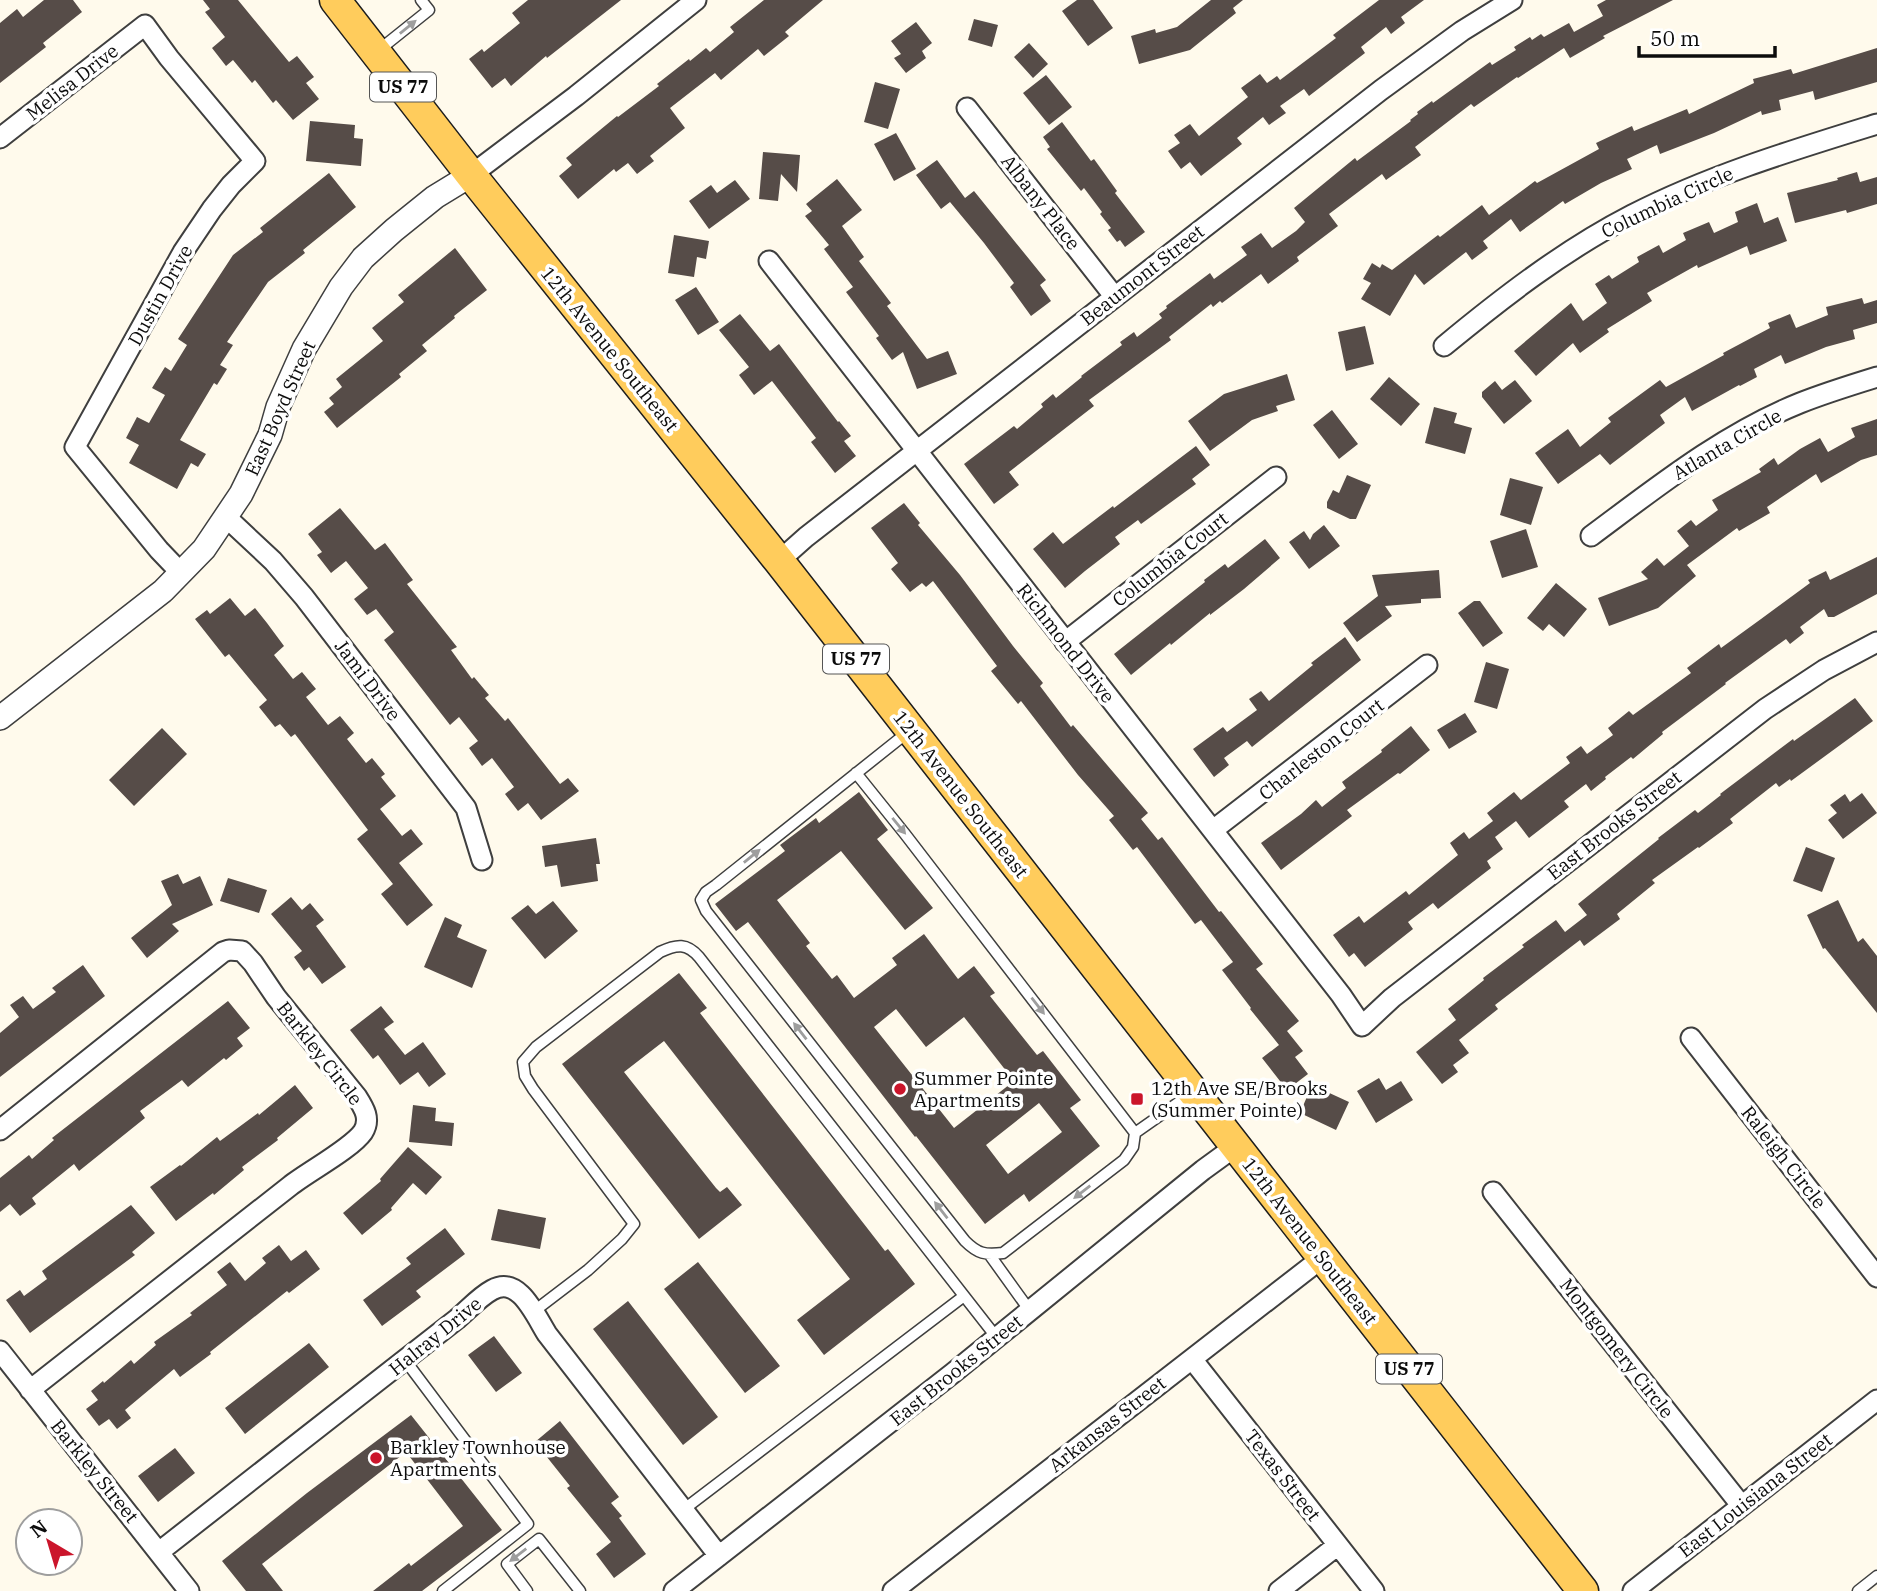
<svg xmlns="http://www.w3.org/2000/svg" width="1877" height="1591" viewBox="0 0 1877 1591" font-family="'IBM Plex Serif',serif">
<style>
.building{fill:#564c48;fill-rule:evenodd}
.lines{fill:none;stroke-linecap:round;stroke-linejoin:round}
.service-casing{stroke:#3f3f3f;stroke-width:13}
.minor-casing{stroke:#3f3f3f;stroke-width:23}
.tertiary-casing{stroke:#3f3f3f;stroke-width:26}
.primary-casing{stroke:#1d1d1d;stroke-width:33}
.service{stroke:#fff;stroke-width:10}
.minor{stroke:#fff;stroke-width:19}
.tertiary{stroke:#fff;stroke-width:23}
.primary{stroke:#ffcc5c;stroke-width:30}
.oneway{fill:#9e9e9e}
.poi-dot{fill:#cb152b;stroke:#fff;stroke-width:2.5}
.labels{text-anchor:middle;stroke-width:7;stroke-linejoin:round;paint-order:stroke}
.shield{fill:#fff;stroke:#555;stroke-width:2}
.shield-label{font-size:18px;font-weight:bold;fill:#0c0c0c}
.street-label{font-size:19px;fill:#0c0c0c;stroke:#fff}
.poi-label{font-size:19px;fill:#0c0c0c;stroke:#fff;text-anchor:start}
</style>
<rect width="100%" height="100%" fill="#fffaec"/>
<path class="building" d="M44 0H73L82 12 43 43 46 47 0 83V23L17 9 23 17Z
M203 0H238L289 62 297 56 314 77 306 83 319 99 293 120 276 100 273 103 255 80 252 83 233 60 226 66 212 48 225 37 205 12 210 9Z
M528 0H621L547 58 546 56 511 86 505 78 492 88 469 59 482 49 484 52 520 23 512 13Z
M764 0H823L785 32 789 36 764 56 758 49 721 80 715 73 670 108 685 128 650 156 654 161 637 174 628 163 616 172 614 169 578 199 559 176 572 165 566 158 617 116 618 117 659 86 657 84 689 59 690 61 706 48 710 52 734 32 730 27Z
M1077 0H1093L1113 28 1088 46 1062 11Z
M1211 0H1243L1233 8 1236 13 1190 50 1139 64 1131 36 1155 29 1156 33 1177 27Z
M1379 0H1424L1401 17 1405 23 1391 34 1386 27 1361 47 1365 53 1309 96 1304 89 1280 106 1286 113 1269 125 1263 117 1237 138 1242 144 1201 176 1190 162 1181 169 1168 151 1180 143 1174 135 1190 124 1199 136 1248 97 1241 88 1260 74 1267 83 1277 76 1280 80 1336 38 1333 35Z
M1606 0H1673L1603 36 1605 38 1570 58 1564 48 1518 78 1517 77 1474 107 1471 104 1415 147 1421 155 1386 180 1382 174 1329 214 1338 226 1297 257 1299 261 1268 284 1261 274 1222 303 1220 301 1213 307 1211 304 1169 337 1171 340 1089 400 1094 406 1009 472 1019 485 994 504 964 464 1014 426 1017 429 1043 407 1041 404 1053 394 1056 398 1082 377 1081 376 1122 345 1120 342 1134 332 1137 337 1162 318 1159 314 1167 308 1166 306 1210 273 1214 279 1247 255 1241 247 1261 233 1272 248 1296 231 1305 222 1294 208 1355 158 1357 161 1411 121 1410 120 1418 114 1417 112 1432 101 1433 103 1490 62 1492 65 1516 50 1514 47 1530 37 1532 40 1541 34 1544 37 1569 23 1574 32 1603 16 1597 5Z
M974 19 998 25 992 47 968 40Z
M916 22 932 43 922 51 926 58 906 73 894 58 901 54 891 41Z
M1029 43 1048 64 1033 78 1014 57Z
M1877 48V82L1815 100 1813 91 1779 100 1781 110 1762 115 1761 111 1714 133 1660 154 1657 145 1627 159 1632 169 1601 183 1565 204 1563 201 1520 232 1511 219 1483 241 1488 248 1472 260 1466 252 1424 285 1415 274 1390 316 1361 299 1371 283 1363 279 1372 263 1380 268 1382 264 1392 270 1438 235 1440 237 1482 205 1489 215 1535 181 1537 183 1599 149 1596 143 1632 126 1634 131 1687 109 1689 114 1754 83 1753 79 1791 69 1793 74Z
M1046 75 1072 107 1049 125 1023 93Z
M875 82 900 89 888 129 864 122Z
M310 121 355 125 354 138 363 139 361 166 306 161Z
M1062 122 1091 161 1094 159 1117 191 1115 193 1145 232 1125 247 1120 240 1117 242 1108 230 1111 228 1100 214 1102 212 1084 188 1081 191 1047 149 1050 147 1043 137Z
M896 133 916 169 894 181 874 144Z
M763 152 800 155 797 192 781 174 778 201 759 199Z
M937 160 965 198 974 191 1046 280 1040 285 1051 301 1031 316 1010 287 1014 283 984 243 950 202 941 209 916 175Z
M1857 172 1860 182 1877 177V204L1847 213 1846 210 1795 223 1787 193 1838 180 1837 178Z
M329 173 356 207 303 250 305 253 268 282 227 342 233 345 220 365 227 369 217 385 214 383 180 440 206 454 198 467 191 463 177 489 129 463 139 445 126 438 137 417 149 423 165 395 152 388 165 367 171 371 187 345 178 339 233 255 263 232 260 228Z
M837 179 862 210 842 226 864 257 859 261 891 303 887 306 927 359 948 351 957 374 917 389 903 352 892 360 876 338 879 336 846 292 853 287 824 249 829 245 805 216 812 211 806 204Z
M735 180 750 199 709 229 689 201 711 185 717 193Z
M1757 203 1764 223 1778 217 1787 241 1750 255 1747 246 1698 268 1697 265 1647 293 1652 301 1607 329 1609 332 1580 353 1573 343 1536 376 1514 351 1571 303 1583 321 1607 303 1595 284 1609 275 1612 279 1639 262 1637 257 1659 245 1663 253 1686 240 1683 233 1709 222 1714 233 1738 222 1735 212Z
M674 235 709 241 706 259 697 257 694 277 668 273Z
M455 248 487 290 454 316 455 318 422 345 427 351 399 374 401 377 337 428 324 412 334 404 329 398 342 387 336 379 383 341 372 328 404 302 398 295Z
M696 287 719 322 698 335 675 300Z
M1862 298 1864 304 1877 300V323L1853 330 1855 339 1826 347 1785 364 1781 355 1754 369 1757 377 1740 386 1739 385 1692 411 1685 397 1660 415 1665 423 1610 465 1600 454 1558 484 1535 453 1568 429 1580 447 1611 422 1608 418 1660 380 1666 387 1724 355 1723 353 1770 328 1768 323 1790 314 1796 328 1828 315 1826 307Z
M740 314 770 351 779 344 838 422 839 421 851 436 844 441 856 456 835 473 811 442 816 438 772 381 754 395 739 375 749 367 719 330Z
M1365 326 1374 364 1346 371 1338 332Z
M1287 374 1295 400 1276 406 1278 411 1252 420 1210 451 1188 421 1224 394Z
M1389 377 1420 404 1401 426 1370 399Z
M1515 380 1532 401 1504 424 1482 397V392L1495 381 1502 390Z
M1434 407 1457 413 1454 423 1472 428 1465 454 1425 443Z
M1332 410 1358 444 1339 459 1313 425Z
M1877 419V455L1861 460 1821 483 1816 474 1767 507 1770 513 1739 531 1737 528 1687 565 1696 576 1658 608 1609 626 1598 598 1648 579 1641 572 1657 558 1664 566 1689 546 1677 531 1691 520 1696 526 1718 510 1712 500 1761 472 1759 469 1774 458 1778 465 1800 449 1820 438 1828 452 1855 437 1851 428Z
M1196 446 1210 465 1192 479 1196 484 1141 524 1138 520 1115 537 1120 544 1085 571 1065 588 1033 549 1053 532 1063 544 1113 506 1114 508Z
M1347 475 1371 485 1356 519H1350L1327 508V502L1333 490 1339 493Z
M1510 478 1543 487 1531 525 1500 515Z
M904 503 920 523 918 525 960 575 1013 646 1043 683 1040 686 1071 727 1073 725 1148 813 1141 819 1158 840 1162 837 1219 912 1221 911 1263 964 1256 969 1299 1021 1287 1031 1303 1051 1295 1057 1308 1074 1287 1090 1262 1058 1279 1045 1250 1009 1251 1008 1222 970 1233 962 1201 920 1195 924 1137 847 1133 850 1109 820 1114 816 1078 775 1021 701 1018 704 991 671 997 666 933 581 926 587 922 583 910 592 891 569 898 563 871 528Z
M340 508 375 550 385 543 413 580 407 584 457 647 451 650 472 679 474 677 489 695 485 698 505 721 508 718 560 784 568 778 579 791 541 820 528 803 518 811 505 794 514 787 492 758 482 766 469 748 478 741 459 717 450 725 384 640 394 632 376 609 367 615 354 599 368 588 346 561 331 573 317 555 322 552 308 534Z
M1324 525 1340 546 1309 569 1289 542 1304 531 1310 540 1313 534Z
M1526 529 1538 567 1502 578 1490 541Z
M1265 539 1280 558 1244 589 1210 615V613L1171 645 1170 643 1131 675 1114 654 1205 582 1204 580 1225 564 1228 568Z
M1877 557V594L1834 617H1828L1824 609 1800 627 1804 633 1790 644 1786 639 1725 683 1726 684 1662 732 1663 734 1633 759 1631 757 1605 777 1606 779 1591 791 1586 784 1564 801 1569 807 1529 838 1516 821 1495 837 1503 849 1487 861 1491 868 1438 909 1433 903 1408 922 1413 929 1365 967 1354 953 1349 957 1333 935 1359 916 1364 923 1406 891 1409 895 1458 855 1450 843 1464 832 1469 839 1493 821 1487 813 1514 792 1521 800 1570 763 1566 757 1581 746 1587 754 1613 735 1608 728 1629 711 1633 715 1691 673 1687 668 1719 644 1721 648 1761 619 1810 583 1808 580 1826 571 1830 580Z
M1439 570 1441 598 1421 599V603L1385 606 1392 616 1357 642 1343 623 1378 596 1372 575Z
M1556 583 1587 609 1564 637 1549 624 1543 631 1527 618Z
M230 598 245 616 255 608 267 623 284 646 274 655 293 679 302 672 316 689 306 697 328 725 340 716 354 733 347 739 366 763 372 758 385 774 381 777 396 796 380 809 402 836 411 829 423 844 399 863 433 905 407 926 381 894 393 884 357 839 368 830 295 734 291 737 280 724 275 727 259 707 267 700 229 654 225 657 195 619 207 610 210 614Z
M1474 601H1480L1503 633 1483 647 1458 613Z
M1345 637 1361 660 1252 747 1247 741 1224 758 1229 765 1214 777 1193 749 1223 727 1227 732 1257 710 1249 699 1261 691 1269 701 1313 665 1311 663Z
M1486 662 1509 669 1497 709 1474 702Z
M1855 698 1873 721 1791 781 1790 779 1779 787 1776 783 1730 819 1733 823 1699 848 1698 847 1652 880 1655 883 1617 914 1620 919 1584 946 1580 940 1495 1005 1498 1009 1459 1040 1469 1053 1453 1065 1458 1072 1442 1084 1416 1052 1456 1020 1448 1009 1484 980 1483 978 1524 947 1522 945 1556 920 1565 932 1587 915 1578 904 1659 839 1658 838 1695 810 1698 813 1721 795 1720 794 1793 739 1794 741Z
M1465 713 1477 732 1449 749 1437 730Z
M1411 726 1430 750 1400 774 1398 773 1347 810 1352 816 1281 870 1261 843 1301 814 1316 800 1322 807 1346 788 1342 782 1382 752 1381 750Z
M162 728 187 754 134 806 109 780Z
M859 792 888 830 877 839 933 908 905 930 841 851 777 900 810 943 806 946 832 979 837 975 854 998 897 965 892 958 924 934 958 979 974 966 995 993 990 996 1037 1055 1043 1051 1081 1100 1070 1108 1100 1146 1029 1202 1024 1194 985 1224 916 1136 915 1137 748 922 736 931 715 904 785 851 780 845 816 818 819 823ZM896 1009 926 1047 964 1017 1014 1081 954 1128 874 1027ZM1039 1103 1062 1132 1008 1174 986 1145Z
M1862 793 1877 813 1843 839 1828 820 1837 813 1830 805 1845 794 1850 802Z
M596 838 600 864H596L598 881 561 887 557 865 545 867 542 846Z
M1806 847 1835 858 1822 892 1793 881Z
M178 874 183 884 200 876 213 905 172 924 179 931 147 958 131 938 172 905 161 881Z
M228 878 267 890 259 913 220 901Z
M291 897 302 910 310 903 324 920 316 926 346 967 322 984 309 967 304 971 294 957 302 951 271 914Z
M1838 900 1858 942 1863 938 1877 956V1013L1825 948 1823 949 1807 915Z
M553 901 578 931 545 959 511 918 528 905 536 914Z
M445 917 462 925 457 937 487 950 472 988 424 967Z
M83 965 105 996 0 1077V1033L19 1017 10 1005 23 996 33 1009 56 992 52 988Z
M679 973 707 1008 700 1013 885 1251 888 1249 915 1284 824 1355 797 1320 850 1279 664 1041 624 1072 716 1188 720 1192 727 1187 742 1205 699 1239 562 1064Z
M228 1001 250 1028 237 1038 243 1046 226 1060 224 1058 188 1087 182 1080 140 1111 145 1118 79 1171 74 1164 32 1198 36 1204 20 1216 10 1204 0 1212V1178L29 1155 32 1159 54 1140 52 1138Z
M381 1006 394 1022 384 1029 405 1055 423 1042 446 1074 429 1087 418 1072 400 1085 378 1055 373 1059 350 1030Z
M1379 1078 1386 1090 1401 1081 1413 1100 1376 1123 1357 1091Z
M295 1085 313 1108 277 1138 278 1140 242 1167 244 1170 214 1195 213 1193 176 1221 150 1187 180 1165 181 1166 217 1137 220 1141 258 1113 259 1115Z
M1312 1085 1349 1102 1336 1130 1300 1113Z
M413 1105 436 1108 435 1121 454 1123 452 1146 409 1142Z
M408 1147 442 1177 426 1195 413 1183 391 1208 392 1210 362 1235 343 1213 381 1181 380 1179Z
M131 1205 155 1233 132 1252 135 1255 30 1333 6 1300 20 1290 24 1296 47 1279 42 1271Z
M498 1209 546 1218 540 1249 491 1240Z
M445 1228 465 1254 416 1291 421 1297 382 1326 363 1300 411 1264 406 1258Z
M279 1245 291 1261 306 1250 320 1269 289 1293 287 1291 210 1352 211 1354 180 1377 174 1369 125 1410 131 1418 117 1429 109 1419 99 1426 86 1409 98 1400 91 1391 103 1381 104 1383 131 1360 134 1364 156 1345 154 1342 192 1315 190 1313 227 1285 217 1272 230 1262 245 1281 266 1263 262 1258Z
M698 1262 780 1366 745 1393 664 1289Z
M628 1301 718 1417 683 1445 593 1329Z
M494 1336 522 1373 496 1392 468 1355Z
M309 1343 329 1367 245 1434 225 1408Z
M411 1415 502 1530 422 1591H373L409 1563 411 1566 463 1526 406 1452 262 1564 283 1591H246L222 1561 307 1493Z
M560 1421 619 1497 611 1503 622 1516 619 1518 646 1554 614 1578 596 1554 611 1542 567 1488 570 1486 535 1442Z
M175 1448 195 1473 158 1502 138 1476Z"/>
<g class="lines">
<defs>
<path id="service" d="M379 50 429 10 421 0
M856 773 905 834 1135 1133 1133 1147 1124 1160 1003 1253C985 1255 978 1254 965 1241L706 911 701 900 706 892 716 885 908 732
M1135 1133 1192 1093
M989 1254 1030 1311
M533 1312 588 1270 622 1239 634 1224 533 1089 525 1076 523 1062 536 1047 660 952C677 944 687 943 699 957L997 1338
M405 1360 528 1524 443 1591
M683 1510 964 1296
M527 1591 507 1564 539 1539 580 1591
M1858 1591 1877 1576"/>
<path id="minor" d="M967 108 1114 296
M0 138 145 25 169 58 255 161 231 185 212 209 183 252 75 447 159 550 181 573
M471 175 576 96 696 0
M769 261 1341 995 1362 1026 1392 998 1765 709 1824 670 1877 642
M1444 346C1502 298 1564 250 1632 215 1710 175 1793 150 1877 124
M226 517 273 561 304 597 466 808 482 860
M1591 536C1657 487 1723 434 1800 403 1825 393 1851 385 1877 377
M779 561 806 537 1381 90 1462 31 1512 0
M1065 642 1276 477
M1213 830 1427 665
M1691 1038 1877 1277
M0 1130 223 952 229 950 242 951 253 963 276 997 357 1097C364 1108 371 1119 363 1132 351 1149 309 1171 290 1186 203 1254 117 1322 30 1390
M1493 1192 1741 1505
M0 1351 189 1591
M1192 1359 1374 1591
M159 1552 457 1319C468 1310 479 1297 492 1290 519 1275 535 1315 547 1334L719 1556
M674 1591 953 1373 1203 1170 1236 1146
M893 1591 1322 1258
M1279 1591 1338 1545
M1633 1591 1877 1400"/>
<path id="tertiary" d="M0 718 163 591 204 549 241 494 270 435 278 407 304 349 341 287 363 258 394 230 435 197 471 175"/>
<path id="primary" d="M335 0 471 175 779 561 1583 1591"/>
</defs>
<use href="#service" class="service-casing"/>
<use href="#minor" class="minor-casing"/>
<use href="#tertiary" class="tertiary-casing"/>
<use href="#primary" class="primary-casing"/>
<use href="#service" class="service"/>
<use href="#minor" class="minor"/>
<use href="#tertiary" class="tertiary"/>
<use href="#primary" class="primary"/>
</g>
<defs><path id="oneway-solid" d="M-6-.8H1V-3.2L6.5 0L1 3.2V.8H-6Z" transform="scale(1.75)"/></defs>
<g class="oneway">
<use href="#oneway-solid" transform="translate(408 27) rotate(-39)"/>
<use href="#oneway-solid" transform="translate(899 826) rotate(51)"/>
<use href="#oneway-solid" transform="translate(752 856) rotate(-39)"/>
<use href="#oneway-solid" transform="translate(1038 1006) rotate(52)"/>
<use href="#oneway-solid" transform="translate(800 1031) rotate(-128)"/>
<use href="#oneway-solid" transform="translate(1082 1192) rotate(142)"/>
<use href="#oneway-solid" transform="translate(941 1210) rotate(-128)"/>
<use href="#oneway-solid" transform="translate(518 1555) rotate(142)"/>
</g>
<g class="poi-dot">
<circle cx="900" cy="1089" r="7"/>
<rect x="1130" y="1092" width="14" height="14" rx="3.5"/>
<circle cx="376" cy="1458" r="7"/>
</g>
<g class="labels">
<g class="shield">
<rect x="370" y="72.5" width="66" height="29" rx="5"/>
<rect x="823" y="644.5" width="66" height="29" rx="5"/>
<rect x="1376" y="1354.5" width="66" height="29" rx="5"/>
</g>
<g class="shield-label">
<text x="403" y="93">US 77</text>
<text x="856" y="665">US 77</text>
<text x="1409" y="1375">US 77</text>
</g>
<g class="street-label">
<text transform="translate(72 82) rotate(-38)" y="7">Melisa Drive</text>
<text transform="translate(1041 202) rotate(52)" y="7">Albany Place</text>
<text transform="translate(1667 202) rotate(-25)" y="7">Columbia Circle</text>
<text transform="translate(1142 275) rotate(-38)" y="7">Beaumont Street</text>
<text transform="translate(160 295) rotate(-61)" y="7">Dustin Drive</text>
<text transform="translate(610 349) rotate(51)" y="7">12th Avenue Southeast</text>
<text transform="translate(280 408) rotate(-66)" y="7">East Boyd Street</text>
<text transform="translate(1727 444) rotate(-30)" y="7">Atlanta Circle</text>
<text transform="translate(1170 559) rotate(-38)" y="7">Columbia Court</text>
<text transform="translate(1066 643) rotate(52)" y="7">Richmond Drive</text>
<text transform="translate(368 680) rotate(53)" y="7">Jami Drive</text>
<text transform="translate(1321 749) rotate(-38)" y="7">Charleston Court</text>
<text transform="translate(961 794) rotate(52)" y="7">12th Avenue Southeast</text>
<text transform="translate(1614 825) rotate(-38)" y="7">East Brooks Street</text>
<text transform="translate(320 1053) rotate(52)" y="7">Barkley Circle</text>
<text transform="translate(1784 1157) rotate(52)" y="7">Raleigh Circle</text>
<text transform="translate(1310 1241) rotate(52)" y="7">12th Avenue Southeast</text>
<text transform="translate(435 1336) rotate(-39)" y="7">Halray Drive</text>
<text transform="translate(1617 1348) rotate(52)" y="7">Montgomery Circle</text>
<text transform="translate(956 1370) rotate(-39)" y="7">East Brooks Street</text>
<text transform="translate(1107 1424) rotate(-38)" y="7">Arkansas Street</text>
<text transform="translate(95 1471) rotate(51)" y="7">Barkley Street</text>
<text transform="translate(1283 1475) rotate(52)" y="7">Texas Street</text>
<text transform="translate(1755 1495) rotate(-38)" y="7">East Louisiana Street</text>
</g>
<g class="poi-label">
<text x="914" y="1085">Summer Pointe<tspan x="914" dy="22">Apartments</tspan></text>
<text x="1151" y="1095">12th Ave SE/Brooks<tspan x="1151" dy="22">(Summer Pointe)</tspan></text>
<text x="390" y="1454">Barkley Townhouse<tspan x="390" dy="22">Apartments</tspan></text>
</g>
</g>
<g transform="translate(49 1542) rotate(322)"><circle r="33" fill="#ffffff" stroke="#9e9e9e" stroke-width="2"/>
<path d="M0-5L12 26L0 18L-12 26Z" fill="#cb152b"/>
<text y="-10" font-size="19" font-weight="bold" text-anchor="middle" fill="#0c0c0c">N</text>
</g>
<path d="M1639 46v10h136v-10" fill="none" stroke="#0c0c0c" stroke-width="3.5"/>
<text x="1650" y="46" font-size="21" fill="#0c0c0c" stroke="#ffffff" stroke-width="5" paint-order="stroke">50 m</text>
</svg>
